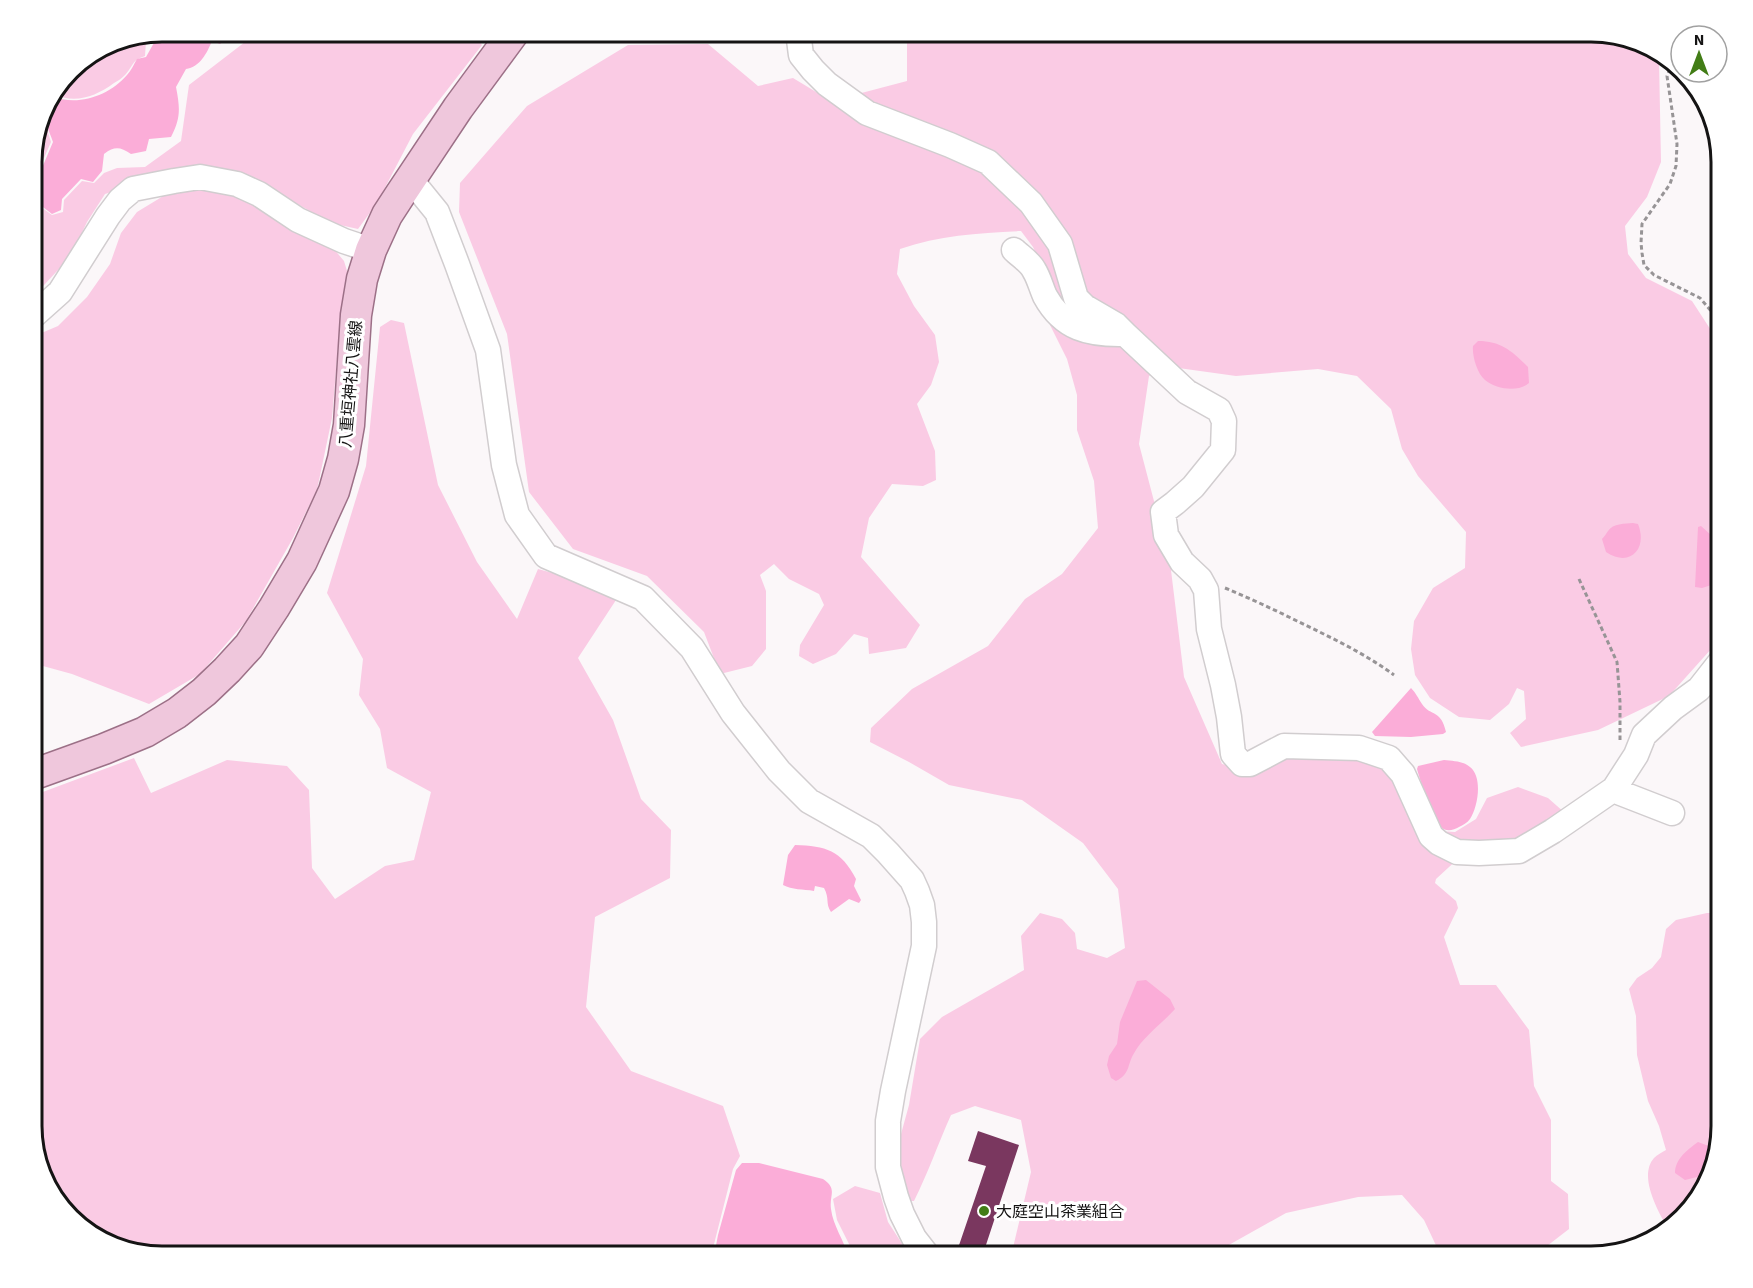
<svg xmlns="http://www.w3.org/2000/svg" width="1753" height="1288" viewBox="0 0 1753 1288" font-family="'Source Sans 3','Noto Sans JP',sans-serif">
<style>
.green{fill:#facbe4}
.water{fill:#fbadd8}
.building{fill:#7a375f}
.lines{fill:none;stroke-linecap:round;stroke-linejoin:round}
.minor-casing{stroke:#d1cdcf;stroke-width:27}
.major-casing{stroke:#9c7087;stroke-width:33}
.path{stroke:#979496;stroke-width:3;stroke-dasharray:4.5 3;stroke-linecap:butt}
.minor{stroke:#fff;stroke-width:24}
.major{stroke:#efc7dc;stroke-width:30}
.poi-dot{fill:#427d16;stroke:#fff;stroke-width:2}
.labels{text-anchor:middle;stroke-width:6;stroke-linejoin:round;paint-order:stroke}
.street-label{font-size:16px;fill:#151414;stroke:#fff}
.poi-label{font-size:16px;fill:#151414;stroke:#fff;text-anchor:start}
.rim{fill:none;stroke:#151414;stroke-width:3}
</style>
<rect width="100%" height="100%" fill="#fbf7f9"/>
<path class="green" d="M258 32H472L482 45 413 134 377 203 358 229 331 223 278 193 166 175 105 194 87 222 71 256 32 298V153L42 117 45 123 51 142 37 174 38 184 32 193 34 202 52 215 63 212 64 200 82 181 94 183 104 173 117 168 145 167 181 141 189 85Z
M907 32H1591L1662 56 1659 59 1661 162 1647 197 1625 226 1628 254 1646 278 1692 301 1718 341 1721 364V638L1669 696 1598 730 1521 747 1510 733 1526 719 1524 691 1517 688 1509 704 1490 720 1459 717 1430 698 1415 675 1411 649 1414 621 1433 588 1465 568 1466 532 1418 476 1402 449 1391 409 1357 376 1318 369 1236 376 1164 366 1149 376 1139 444 1170 562 1184 677 1222 764 1258 773 1280 753 1328 754 1383 763 1411 814 1439 831 1455 832 1476 819 1487 798 1518 787 1548 798 1565 813 1499 847 1461 856 1436 879 1435 883 1456 901 1458 908 1444 937 1460 985H1496L1529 1030 1534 1086 1551 1120V1181L1568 1194 1569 1229 1534 1256H1441L1424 1220 1402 1195 1358 1197 1286 1213 1227 1246 1215 1256H1011L1031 1172 1021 1120 975 1106 951 1115C938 1144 928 1173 914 1201H906L900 1175 898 1145 909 1105 920 1039 942 1017 1024 970 1021 936 1040 913 1062 919 1075 933 1077 949 1107 958 1125 948 1118 889 1083 843 1022 800 949 785 909 762 870 742 871 728 912 689 988 646 1025 599 1062 574 1098 528 1094 481 1077 430V395L1067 359 1050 325 1062 309 1033 247 1021 231C979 233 940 235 900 249L897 274 914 306 935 335 939 362 931 385 917 404 935 451 936 480 923 486 892 484 869 518 861 557 920 625 906 648 869 654 868 638 854 634 836 654 813 664 799 656 800 645 824 605 819 594 789 579 774 564 760 575 766 591V649L752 666 720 674 704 632 647 576 573 549 529 492 507 334 459 212 460 183 527 106 628 45 708 44 758 86 793 78 831 101 907 81Z
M152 34 146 41 145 56C131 61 134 65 125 75 122 78 118 81 114 83 95 97 75 104 53 94L76 64 113 41Z
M198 186 233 192 270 217 328 242 344 261 351 284 341 311 332 418 317 490 293 538 246 621 200 674 149 704 72 674 32 663V337L58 326 87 297 110 264 121 233 137 212 165 195Z
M391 320 404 323 438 485 477 562 517 619 538 569 578 580 616 600 578 658 613 720 641 799 671 830 670 878 595 917 586 1007 631 1071 723 1106 740 1156 733 1169 711 1256H162L83 1230 49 1191 32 1134V796L134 758 151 793 227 760 287 766 309 790 312 868 335 899 385 866 414 860 431 792 387 768 380 729 359 695 363 659 327 593 366 466 380 327Z
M1707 913H1721V1126L1695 1205 1667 1227C1658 1211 1638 1176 1654 1158 1657 1155 1662 1152 1666 1150L1659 1126 1648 1101 1637 1055 1636 1016 1629 989 1637 978 1652 968 1661 957 1666 929 1676 920Z
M855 1186 880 1193 888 1222 910 1256H855L837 1220 833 1199Z"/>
<path class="water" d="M164 32H236L220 44 212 41C207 53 200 67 186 69L176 87C180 108 181 118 171 137L149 139 146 151 131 154C120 147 115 146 104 154L102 171 93 182 81 179 62 199 61 210 52 214 35 201 34 193 39 186V175L53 142C46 121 37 115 52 96 77 107 109 96 127 75 131 71 134 64 137 59L146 57 155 41Z
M1478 341C1501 341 1512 351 1528 367L1529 383C1519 392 1497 390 1485 380 1477 373 1472 356 1473 346Z
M1633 523 1638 524C1648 549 1630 568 1606 552L1602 539C1604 537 1606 534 1608 531 1613 523 1625 524 1633 523Z
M1701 526 1721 544V582L1702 588 1695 587 1698 527Z
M1411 688C1416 693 1418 698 1422 704 1431 717 1441 709 1446 732L1443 734 1411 737 1375 736 1372 732Z
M1444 760C1453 761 1463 761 1470 767 1483 777 1478 807 1470 819 1467 823 1463 825 1459 827 1454 830 1447 832 1442 828 1433 822 1420 780 1417 769L1418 766Z
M795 845C826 846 841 850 856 879L854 886 861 900 859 903 849 899 831 912C825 903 830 899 824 888L815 886 814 891C803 889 792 890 783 885L788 855Z
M1146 980 1170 999 1175 1009C1161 1025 1143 1036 1133 1055 1127 1066 1130 1074 1116 1081L1111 1078 1107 1065 1109 1056 1117 1044 1120 1022 1137 981Z
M1698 1142 1714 1148 1705 1175 1685 1180 1675 1173C1675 1159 1687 1150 1698 1142Z
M742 1163H759L823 1179C838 1189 829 1195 831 1209 833 1226 844 1240 848 1256H714L718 1235 736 1170Z"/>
<path class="building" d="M978 1131 1019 1145 982 1257H955L986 1166 968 1161Z"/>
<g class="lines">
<defs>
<path id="minor" d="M798 32 801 55 813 70 827 84 867 113 950 145 988 162 1031 203 1060 244 1076 298 1085 307 1116 325 1125 334
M411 180 437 212 457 264 488 350 504 465 517 515 546 556 643 598 692 648 733 713 779 771 809 801 871 836 888 853 912 880 917 891 922 905 924 922V946L893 1091 888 1121V1167L896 1197 902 1214 914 1238 928 1256
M1014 250C1020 256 1030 262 1034 270 1039 278 1041 287 1045 296 1063 329 1089 335 1125 334L1187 392 1219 410 1224 421 1223 450 1193 487 1175 503 1163 512 1166 535 1182 562 1200 579 1206 590 1209 629 1223 685 1229 717 1233 754 1242 764H1250L1284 746 1359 748 1389 758 1403 774 1431 836 1439 843 1457 852 1479 853 1519 851 1553 831 1614 789 1636 755 1644 735 1673 708 1699 689 1721 661
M32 317 60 292 108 216 120 200 133 189 174 181 200 177 237 184 259 194 298 220 344 241 371 250
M1614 789 1618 792 1672 813"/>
<path id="major" d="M32 775 104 749 145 732 177 713 204 692 227 670 249 646 274 608 302 561 334 491 343 459 349 425 356 315 362 279 371 250 387 215 400 195 458 108 514 32"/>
</defs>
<use href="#minor" class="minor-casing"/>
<use href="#major" class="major-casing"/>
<path class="path" d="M1673 62 1667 76 1677 144 1676 166 1670 184 1642 224 1641 243 1642 253 1644 265 1654 275 1700 298 1717 318 1721 330
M1579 579 1617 662 1620 702V740
M1225 588C1249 598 1273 609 1297 621 1330 637 1364 653 1394 675"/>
<use href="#minor" class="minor"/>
<use href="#major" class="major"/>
</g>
<circle class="poi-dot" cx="984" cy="1211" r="6"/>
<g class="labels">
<g class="street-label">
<text transform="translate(350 384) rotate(-85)" y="6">八重垣神社八雲線</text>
</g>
<g class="poi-label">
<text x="996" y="1217">大庭空山茶業組合</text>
</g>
</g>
<path d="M0 0H1753V1288H0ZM162 42H1591A120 120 0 0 1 1711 162V1126A120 120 0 0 1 1591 1246H162A120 120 0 0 1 42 1126V162A120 120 0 0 1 162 42Z" fill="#fff" fill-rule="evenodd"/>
<path class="rim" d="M162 42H1591A120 120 0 0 1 1711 162V1126A120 120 0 0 1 1591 1246H162A120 120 0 0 1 42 1126V162A120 120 0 0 1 162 42Z"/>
<g transform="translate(1699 54)"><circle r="28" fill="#ffffff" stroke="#a1a1a1" stroke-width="1.5"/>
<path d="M0-4.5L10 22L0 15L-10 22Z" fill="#427d16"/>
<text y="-9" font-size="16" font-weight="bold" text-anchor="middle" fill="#151414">N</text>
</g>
</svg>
